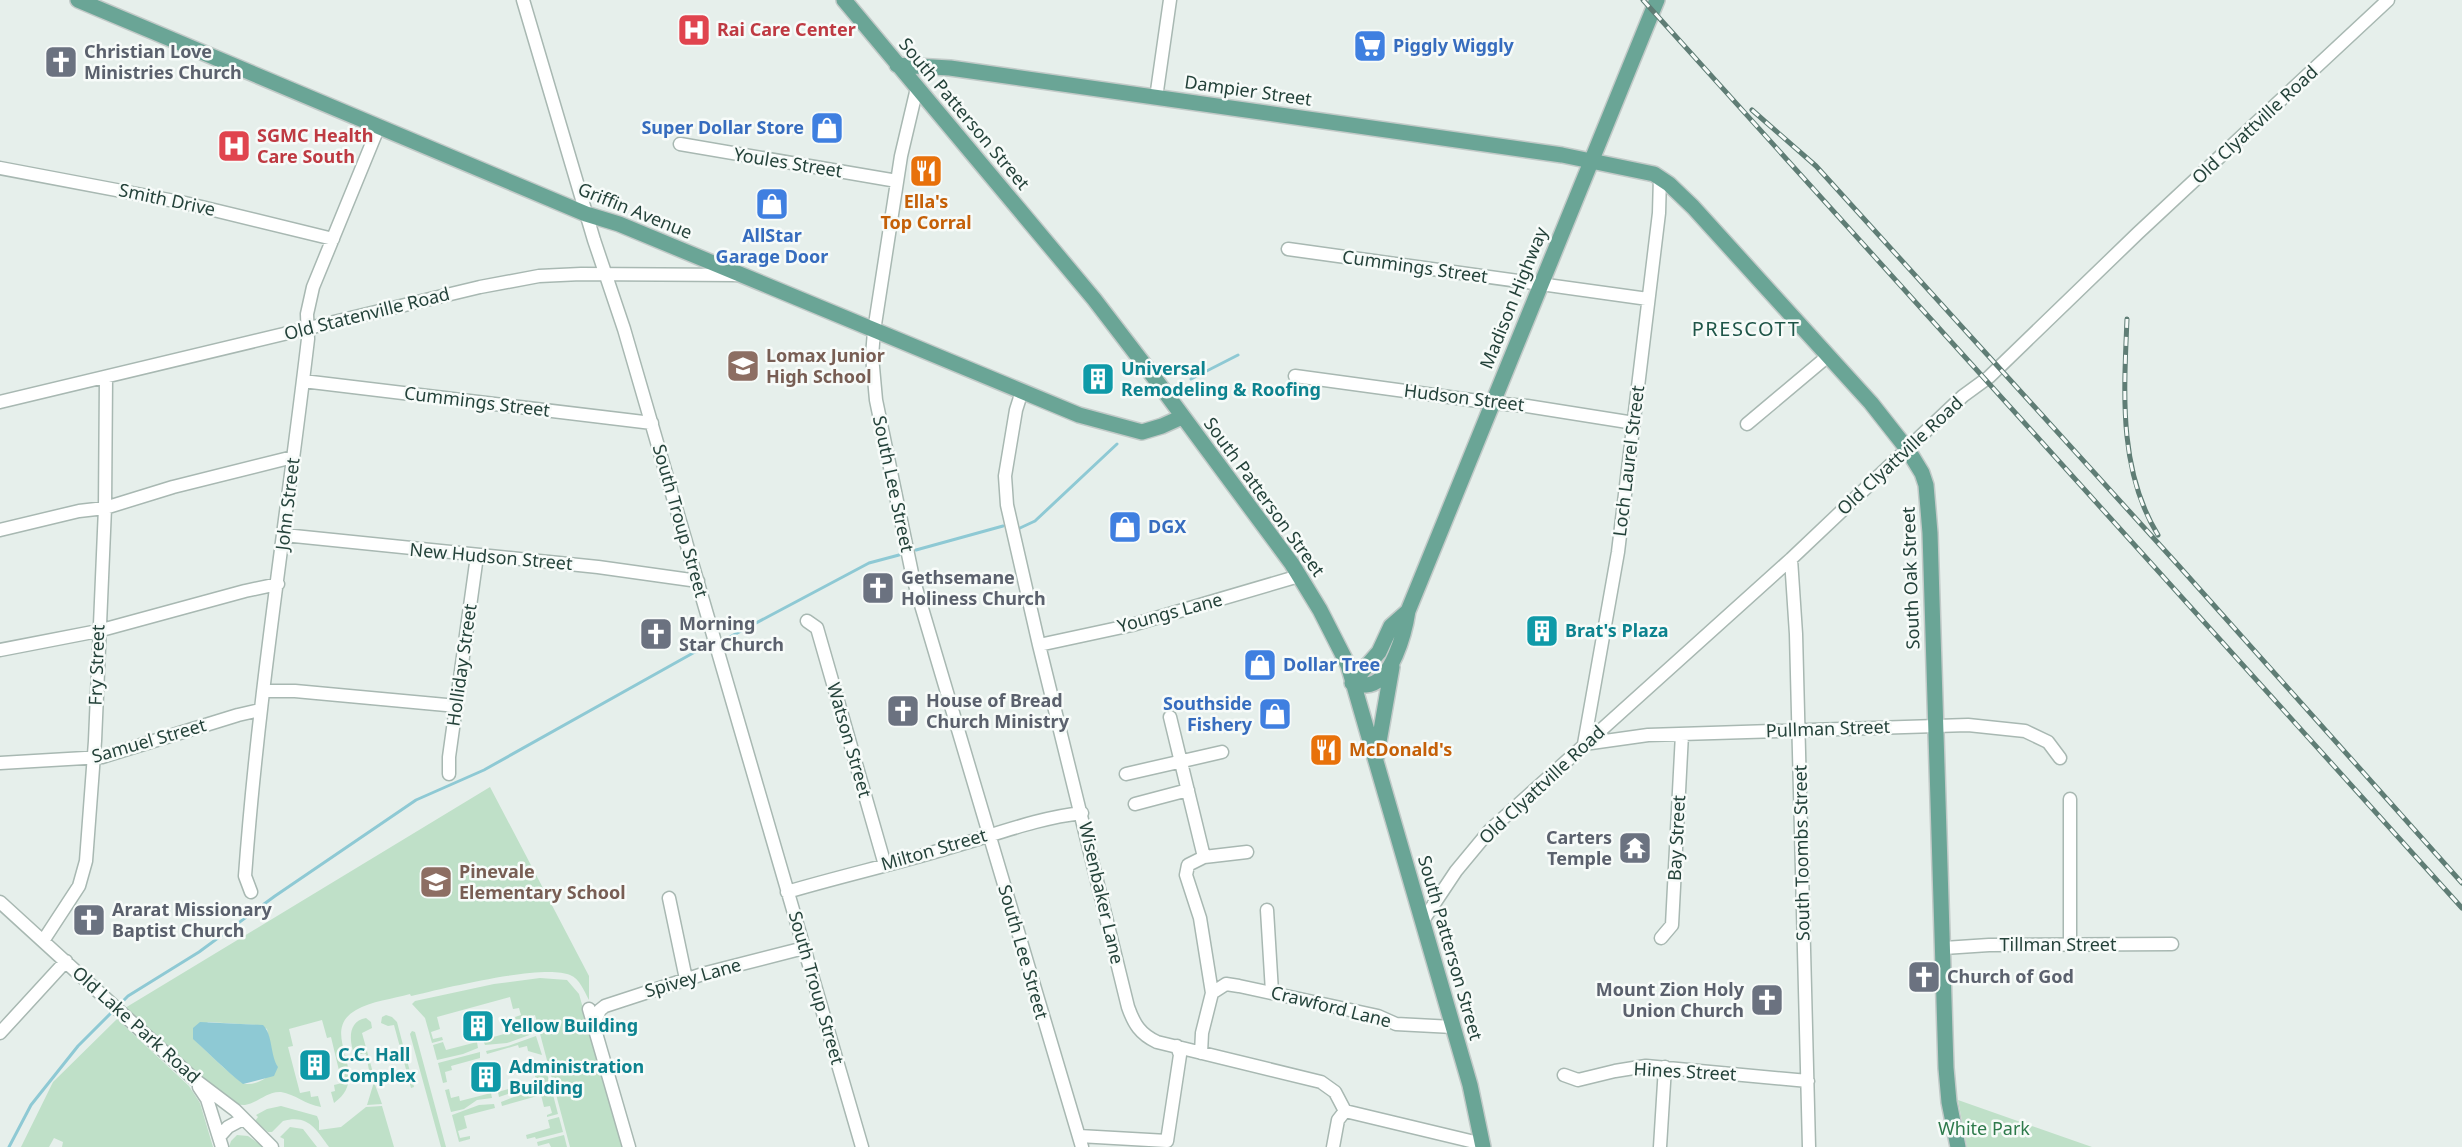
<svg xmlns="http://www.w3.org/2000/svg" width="2462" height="1147" viewBox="0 0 2462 1147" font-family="'Noto Sans',sans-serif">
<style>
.green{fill:#bfe0c8;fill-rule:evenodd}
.water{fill:#8ec9d4}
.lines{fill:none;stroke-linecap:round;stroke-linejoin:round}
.stream{stroke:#8ec9d4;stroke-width:3}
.minor-casing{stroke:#a8b8b2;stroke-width:15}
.major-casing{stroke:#c2cac8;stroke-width:18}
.minor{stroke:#fff;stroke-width:12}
.major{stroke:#6aa596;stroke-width:15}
.rail-casing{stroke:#5f7d75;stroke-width:5}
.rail{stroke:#f7fbf9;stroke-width:3;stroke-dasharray:9;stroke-linecap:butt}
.labels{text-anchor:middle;stroke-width:5;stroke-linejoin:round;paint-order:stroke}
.health-label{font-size:18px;font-weight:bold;fill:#be3a42;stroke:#f7fbf9;text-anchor:start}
.shop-label{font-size:18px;font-weight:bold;fill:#366cbe;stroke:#f7fbf9;text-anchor:start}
.worship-label{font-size:18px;font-weight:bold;fill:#5b616d;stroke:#f7fbf9;text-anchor:start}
.street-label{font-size:18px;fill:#24423a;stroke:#f7fbf9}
.food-label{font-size:18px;font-weight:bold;fill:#c56008;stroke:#f7fbf9}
.education-label{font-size:18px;font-weight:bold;fill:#785e54;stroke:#f7fbf9;text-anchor:start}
.culture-label{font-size:18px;font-weight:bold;fill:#0d838f;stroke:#f7fbf9;text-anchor:start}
.park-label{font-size:18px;fill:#2d7a4b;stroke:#f7fbf9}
.neighbourhood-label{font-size:20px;letter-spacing:1.5px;fill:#1f5548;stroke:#f7fbf9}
</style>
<rect width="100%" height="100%" fill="#e6efeb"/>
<path class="green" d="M490 787 589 976V1000C584 991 580 979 570 975 544 963 441 989 411 996L410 994C393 999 371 1001 356 1010 316 1033 374 1075 334 1103L331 1092 335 1091 334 1085 342 1083 331 1037 327 1038 322 1020 289 1029 293 1046 288 1047 300 1093 310 1091 311 1097 318 1096 321 1107C306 1105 295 1094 281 1092 267 1091 258 1103 245 1105 236 1106 223 1096 215 1092L125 1008ZM208 1022 258 1025 267 1029 273 1059 277 1067C271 1076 258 1085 246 1084 238 1083 201 1046 193 1038Z
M540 978 567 980 579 994 622 1147H570L535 1015 516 1020 515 1017 521 1015 519 1008 513 1009 510 997 437 1017 440 1029 431 1032 433 1039 442 1037 443 1040 432 1043 425 1018 412 1004 415 1001 494 984Z
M386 1015 392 1017 397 1022 414 1087 411 1088 394 1025 388 1026 381 1023 382 1017Z
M366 1018 371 1022 372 1028 362 1033 375 1080 371 1081 366 1054H354C349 1040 348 1021 366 1018Z
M117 1019 189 1086 200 1103 213 1147H62L63 1142 54 1138 49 1147H21L53 1082Z
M531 1019 535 1033 507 1043 485 1045 483 1040 518 1030 516 1023Z
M412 1031 415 1032 446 1147H441L410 1034Z
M536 1036 542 1055 528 1051 527 1046 519 1048 518 1045 487 1054 486 1051 508 1046Z
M443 1042 446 1050 477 1042 478 1048 463 1054 437 1060 433 1045Z
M480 1052V1058L451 1066 452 1070 445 1072 447 1082 443 1083 438 1063Z
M544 1064 550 1084 526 1088 499 1097 498 1092 536 1081 535 1076Z
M374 1082 382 1104 367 1105Z
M551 1087 558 1114 547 1117V1115L552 1113 550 1106 544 1107 541 1095 502 1106 501 1102 527 1092Z
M449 1089 451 1098 459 1096 460 1101 491 1093 492 1098 477 1100 464 1109 451 1112 445 1090Z
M1958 1100 2092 1147H1967Z
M494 1104 495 1108 464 1116 467 1128 458 1131 460 1138 470 1136V1139L459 1142 452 1115 479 1105Z
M281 1106 317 1116 319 1121V1130L341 1127 366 1107 382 1106 394 1147H329C316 1129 308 1114 283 1121L272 1132H268L255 1121 258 1117 256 1115 267 1109Z
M559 1117 563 1132 536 1139 535 1137 527 1139 526 1135 550 1128 548 1120Z
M290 1127 303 1129 317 1147H284V1139L280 1137Z
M237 1135 248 1136 264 1147H229L231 1141Z
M564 1135 567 1147H551L549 1143 538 1146 537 1142Z"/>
<path class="water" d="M200 1022 263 1025C273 1035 270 1055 278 1067L274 1076 243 1084C225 1070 210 1054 193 1039V1028Z"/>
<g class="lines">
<path class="stream" d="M1191 379 1238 355
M1020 528 1035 521 1117 444
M916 550 1003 526
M726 639 869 563 899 555
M119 1005 128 996 199 952 275 896 416 800 484 770 702 648
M9 1147 31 1105 78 1046 114 1010"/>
<defs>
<path id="minor" d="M523 0 594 240 624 329 862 1147
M917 88 901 156 874 331 872 356 876 400 913 578 1082 1147
M1156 98 1170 0
M680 144 897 181
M0 168 185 203 333 239
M1660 177 1659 213 1618 552 1584 744 1648 735 1968 725 2025 731 2048 742 2060 758
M1288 249 1648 299
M1295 376 1493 403 1527 406 1634 423
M303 381 652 423
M1022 391 1016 410 1005 476 1007 505 1039 645 1128 1007C1134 1024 1140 1034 1157 1042L1321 1082 1335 1092 1345 1111 1483 1144
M0 402 480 287 539 276 581 274 739 275
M1747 424 1828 356
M0 530 79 511 105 508 173 487 293 457
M284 535 598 567 698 581
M1791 559 1796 634 1809 1147
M807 621 817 628 885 865
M1039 645 1132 625 1299 576
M0 650 98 631 245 591 278 584
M263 691H295L457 706
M1170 717 1204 857
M0 763 102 757 238 715 260 710
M449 774V757L477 556
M1126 774 1222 752
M2070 799V944
M1135 804 1188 790
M251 892 245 876C258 696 287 518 308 339L307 314 313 287 379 126
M787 892C841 876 895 864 948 848 992 836 1036 818 1082 813
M669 898 686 979
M0 902 194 1079 235 1110 272 1147
M1267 910 1272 992
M1422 922 1456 871 1490 830 1791 559 1963 396 1989 377 2138 233 2388 0
M1661 938 1672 925 1682 734
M43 941 79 886 86 861 95 741 105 508 106 377
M1944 948 1989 945 2172 944
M1212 993 1226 984 1239 986 1378 1016 1396 1024 1453 1027
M589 1009 629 1147
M593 1026 600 1010 605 1006 706 973 804 948
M0 1033 66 961
M1201 1053 1202 1033 1212 993 1200 918 1186 875 1188 865 1204 857 1247 852
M1564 1075 1578 1080 1615 1071 1646 1066 1808 1081
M199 1087 207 1099 222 1147
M1079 1136 1167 1141 1180 1055 1177 1046
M219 1137 228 1127 243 1119
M1333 1147 1338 1120 1345 1111
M1660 1147 1665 1067"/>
<path id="major" d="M78 0 586 214 619 224 1079 415 1142 432 1162 426 1182 417
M844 0 1094 299 1153 376 1292 564 1320 610 1348 665 1470 1085 1483 1147
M897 65 950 68 1562 155 1654 174 1669 184 1693 207 1871 403 1908 450 1922 473 1926 485 1930 533 1946 1068 1949 1102 1958 1147
M1352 683C1357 683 1362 685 1366 685 1392 684 1405 631 1408 611L1657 0
M1352 683 1379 652 1391 626 1408 611
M1376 759 1392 667"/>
</defs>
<use href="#minor" class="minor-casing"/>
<use href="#major" class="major-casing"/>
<use href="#minor" class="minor"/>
<use href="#major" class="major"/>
<defs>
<path id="rail" d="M1643 0 2462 908
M1752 110 1816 166 2178 565 2462 883
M2127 319C2124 392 2118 470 2158 535"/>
</defs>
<use href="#rail" class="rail-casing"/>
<use href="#rail" class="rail"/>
</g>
<defs>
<symbol id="hospital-square" viewBox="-11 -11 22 22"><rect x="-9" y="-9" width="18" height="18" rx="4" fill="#e0444e" stroke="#f7fbf9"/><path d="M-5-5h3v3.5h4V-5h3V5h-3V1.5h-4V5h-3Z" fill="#fff"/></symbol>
<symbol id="supermarket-square" viewBox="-11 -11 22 22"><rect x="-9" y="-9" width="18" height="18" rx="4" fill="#3f7fe0" stroke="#f7fbf9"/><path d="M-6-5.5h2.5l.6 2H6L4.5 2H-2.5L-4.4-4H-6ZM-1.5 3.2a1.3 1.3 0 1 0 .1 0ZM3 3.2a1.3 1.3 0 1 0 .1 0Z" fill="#fff"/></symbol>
<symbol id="church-square" viewBox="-11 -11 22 22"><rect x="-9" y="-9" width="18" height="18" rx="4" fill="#6b7280" stroke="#f7fbf9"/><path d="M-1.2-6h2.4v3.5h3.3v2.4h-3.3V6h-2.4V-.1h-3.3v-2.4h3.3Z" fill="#fff"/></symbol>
<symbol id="shop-square" viewBox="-11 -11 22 22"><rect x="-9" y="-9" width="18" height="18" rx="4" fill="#3f7fe0" stroke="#f7fbf9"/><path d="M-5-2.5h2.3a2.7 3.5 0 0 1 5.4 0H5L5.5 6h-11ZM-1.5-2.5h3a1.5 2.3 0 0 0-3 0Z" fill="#fff"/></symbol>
<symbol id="restaurant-square" viewBox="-11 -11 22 22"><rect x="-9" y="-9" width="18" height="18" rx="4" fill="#e8710a" stroke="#f7fbf9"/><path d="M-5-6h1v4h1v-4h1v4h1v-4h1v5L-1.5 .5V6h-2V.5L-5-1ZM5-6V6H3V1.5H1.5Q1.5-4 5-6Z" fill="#fff"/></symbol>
<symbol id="school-square" viewBox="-11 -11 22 22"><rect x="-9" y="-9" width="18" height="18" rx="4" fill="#8d6e63" stroke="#f7fbf9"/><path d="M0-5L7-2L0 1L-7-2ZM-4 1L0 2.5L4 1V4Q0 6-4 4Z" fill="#fff"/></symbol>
<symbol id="building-square" viewBox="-11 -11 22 22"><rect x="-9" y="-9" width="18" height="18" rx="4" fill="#0f9aa8" stroke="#f7fbf9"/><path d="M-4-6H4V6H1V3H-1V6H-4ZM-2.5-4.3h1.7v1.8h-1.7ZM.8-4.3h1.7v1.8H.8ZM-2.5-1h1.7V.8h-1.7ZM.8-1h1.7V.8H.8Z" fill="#fff"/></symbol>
<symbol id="temple-square" viewBox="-11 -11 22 22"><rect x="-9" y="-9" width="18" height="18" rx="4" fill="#6b7280" stroke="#f7fbf9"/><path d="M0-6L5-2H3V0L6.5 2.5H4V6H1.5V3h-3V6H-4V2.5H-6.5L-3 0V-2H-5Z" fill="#fff"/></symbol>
</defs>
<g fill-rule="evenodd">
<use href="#hospital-square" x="675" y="11" width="38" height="38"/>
<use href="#supermarket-square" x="1351" y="27" width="38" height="38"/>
<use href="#church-square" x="42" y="43" width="38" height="38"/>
<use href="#shop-square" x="808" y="109" width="38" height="38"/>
<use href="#hospital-square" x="215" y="127" width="38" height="38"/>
<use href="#restaurant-square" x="907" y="152" width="38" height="38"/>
<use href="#shop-square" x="753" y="185" width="38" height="38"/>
<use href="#school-square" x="724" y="347" width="38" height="38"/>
<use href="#building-square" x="1079" y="360" width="38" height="38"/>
<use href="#shop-square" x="1106" y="508" width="38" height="38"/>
<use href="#church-square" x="859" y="569" width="38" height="38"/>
<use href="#building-square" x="1523" y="612" width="38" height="38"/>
<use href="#church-square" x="637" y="615" width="38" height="38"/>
<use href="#shop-square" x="1241" y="646" width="38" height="38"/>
<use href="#church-square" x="884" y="692" width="38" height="38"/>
<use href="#shop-square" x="1256" y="695" width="38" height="38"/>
<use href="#restaurant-square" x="1307" y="731" width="38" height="38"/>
<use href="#temple-square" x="1616" y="829" width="38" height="38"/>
<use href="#school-square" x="417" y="863" width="38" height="38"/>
<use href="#church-square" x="70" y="901" width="38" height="38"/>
<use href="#church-square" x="1905" y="958" width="38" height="38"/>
<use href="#church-square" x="1748" y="981" width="38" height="38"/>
<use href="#building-square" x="459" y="1007" width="38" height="38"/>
<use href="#building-square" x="296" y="1046" width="38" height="38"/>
<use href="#building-square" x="467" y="1058" width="38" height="38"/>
</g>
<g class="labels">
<g class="health-label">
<text x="717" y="36">Rai Care Center</text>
<text x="257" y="142">SGMC Health<tspan x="257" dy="21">Care South</tspan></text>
</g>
<g class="shop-label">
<text x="1393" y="52">Piggly Wiggly</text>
<text x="804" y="134" text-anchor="end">Super Dollar Store</text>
<text x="772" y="242" text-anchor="middle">AllStar<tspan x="772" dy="21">Garage Door</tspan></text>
<text x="1148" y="533">DGX</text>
<text x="1283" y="671">Dollar Tree</text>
<text x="1252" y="710" text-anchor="end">Southside<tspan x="1252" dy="21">Fishery</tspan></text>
</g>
<g class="worship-label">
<text x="84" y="58">Christian Love<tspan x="84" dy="21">Ministries Church</tspan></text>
<text x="901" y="584">Gethsemane<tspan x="901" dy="21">Holiness Church</tspan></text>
<text x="679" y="630">Morning<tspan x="679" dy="21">Star Church</tspan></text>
<text x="926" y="707">House of Bread<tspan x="926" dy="21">Church Ministry</tspan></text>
<text x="1612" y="844" text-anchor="end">Carters<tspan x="1612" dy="21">Temple</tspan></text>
<text x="112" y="916">Ararat Missionary<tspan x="112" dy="21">Baptist Church</tspan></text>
<text x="1947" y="983">Church of God</text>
<text x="1744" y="996" text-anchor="end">Mount Zion Holy<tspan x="1744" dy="21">Union Church</tspan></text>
</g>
<g class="street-label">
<text transform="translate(1248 91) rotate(8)" y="6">Dampier Street</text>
<text transform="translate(964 114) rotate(50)" y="6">South Patterson Street</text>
<text transform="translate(2255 125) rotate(-43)" y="6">Old Clyattville Road</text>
<text transform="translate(788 163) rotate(9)" y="6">Youles Street</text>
<text transform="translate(167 200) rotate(12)" y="6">Smith Drive</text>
<text transform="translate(635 211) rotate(22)" y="6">Griffin Avenue</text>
<text transform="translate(1415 267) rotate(8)" y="6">Cummings Street</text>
<text transform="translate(1514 298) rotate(-68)" y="6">Madison Highway</text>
<text transform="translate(367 314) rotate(-14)" y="6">Old Statenville Road</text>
<text transform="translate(1464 398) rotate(7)" y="6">Hudson Street</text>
<text transform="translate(477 402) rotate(7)" y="6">Cummings Street</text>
<text transform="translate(1900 456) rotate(-43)" y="6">Old Clyattville Road</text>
<text transform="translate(1629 461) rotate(-83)" y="6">Loch Laurel Street</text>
<text transform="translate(893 484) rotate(78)" y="6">South Lee Street</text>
<text transform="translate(1264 497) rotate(54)" y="6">South Patterson Street</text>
<text transform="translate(288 504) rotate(-83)" y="6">John Street</text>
<text transform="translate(680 521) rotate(74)" y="6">South Troup Street</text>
<text transform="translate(491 557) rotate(5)" y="6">New Hudson Street</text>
<text transform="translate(1911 578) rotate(-92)" y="6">South Oak Street</text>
<text transform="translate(1170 613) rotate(-15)" y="6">Youngs Lane</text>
<text transform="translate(97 665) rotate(-88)" y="6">Fry Street</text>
<text transform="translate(462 665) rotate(-82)" y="6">Holliday Street</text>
<text transform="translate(1828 729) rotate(-2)" y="6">Pullman Street</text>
<text transform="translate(849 740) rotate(74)" y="6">Watson Street</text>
<text transform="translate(149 741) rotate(-16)" y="6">Samuel Street</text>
<text transform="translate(1542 785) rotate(-43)" y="6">Old Clyattville Road</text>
<text transform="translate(1677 838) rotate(-87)" y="6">Bay Street</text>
<text transform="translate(934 850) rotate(-16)" y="6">Milton Street</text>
<text transform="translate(1802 853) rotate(-91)" y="6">South Toombs Street</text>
<text transform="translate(1101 893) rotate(77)" y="6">Wisenbaker Lane</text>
<text x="2058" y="951">Tillman Street</text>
<text transform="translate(1450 948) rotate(74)" y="6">South Patterson Street</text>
<text transform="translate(1023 952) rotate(74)" y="6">South Lee Street</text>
<text transform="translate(693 978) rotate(-16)" y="6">Spivey Lane</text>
<text transform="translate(816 988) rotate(74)" y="6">South Troup Street</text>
<text transform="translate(1331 1007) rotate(14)" y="6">Crawford Lane</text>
<text transform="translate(136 1025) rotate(42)" y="6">Old Lake Park Road</text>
<text transform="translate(1685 1072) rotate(3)" y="6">Hines Street</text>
</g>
<g class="food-label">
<text x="926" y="208">Ella's<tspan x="926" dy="21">Top Corral</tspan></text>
<text x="1349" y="756" text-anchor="start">McDonald's</text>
</g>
<g class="education-label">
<text x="766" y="362">Lomax Junior<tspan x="766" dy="21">High School</tspan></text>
<text x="459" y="878">Pinevale<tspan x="459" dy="21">Elementary School</tspan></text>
</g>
<g class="culture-label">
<text x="1121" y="375">Universal<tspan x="1121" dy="21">Remodeling &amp; Roofing</tspan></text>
<text x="1565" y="637">Brat's Plaza</text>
<text x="501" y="1032">Yellow Building</text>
<text x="338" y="1061">C.C. Hall<tspan x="338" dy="21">Complex</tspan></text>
<text x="509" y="1073">Administration<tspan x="509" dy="21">Building</tspan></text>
</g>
<g class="park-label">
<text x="1984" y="1135">White Park</text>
</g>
<g class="neighbourhood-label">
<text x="1746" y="336">PRESCOTT</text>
</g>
</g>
</svg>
